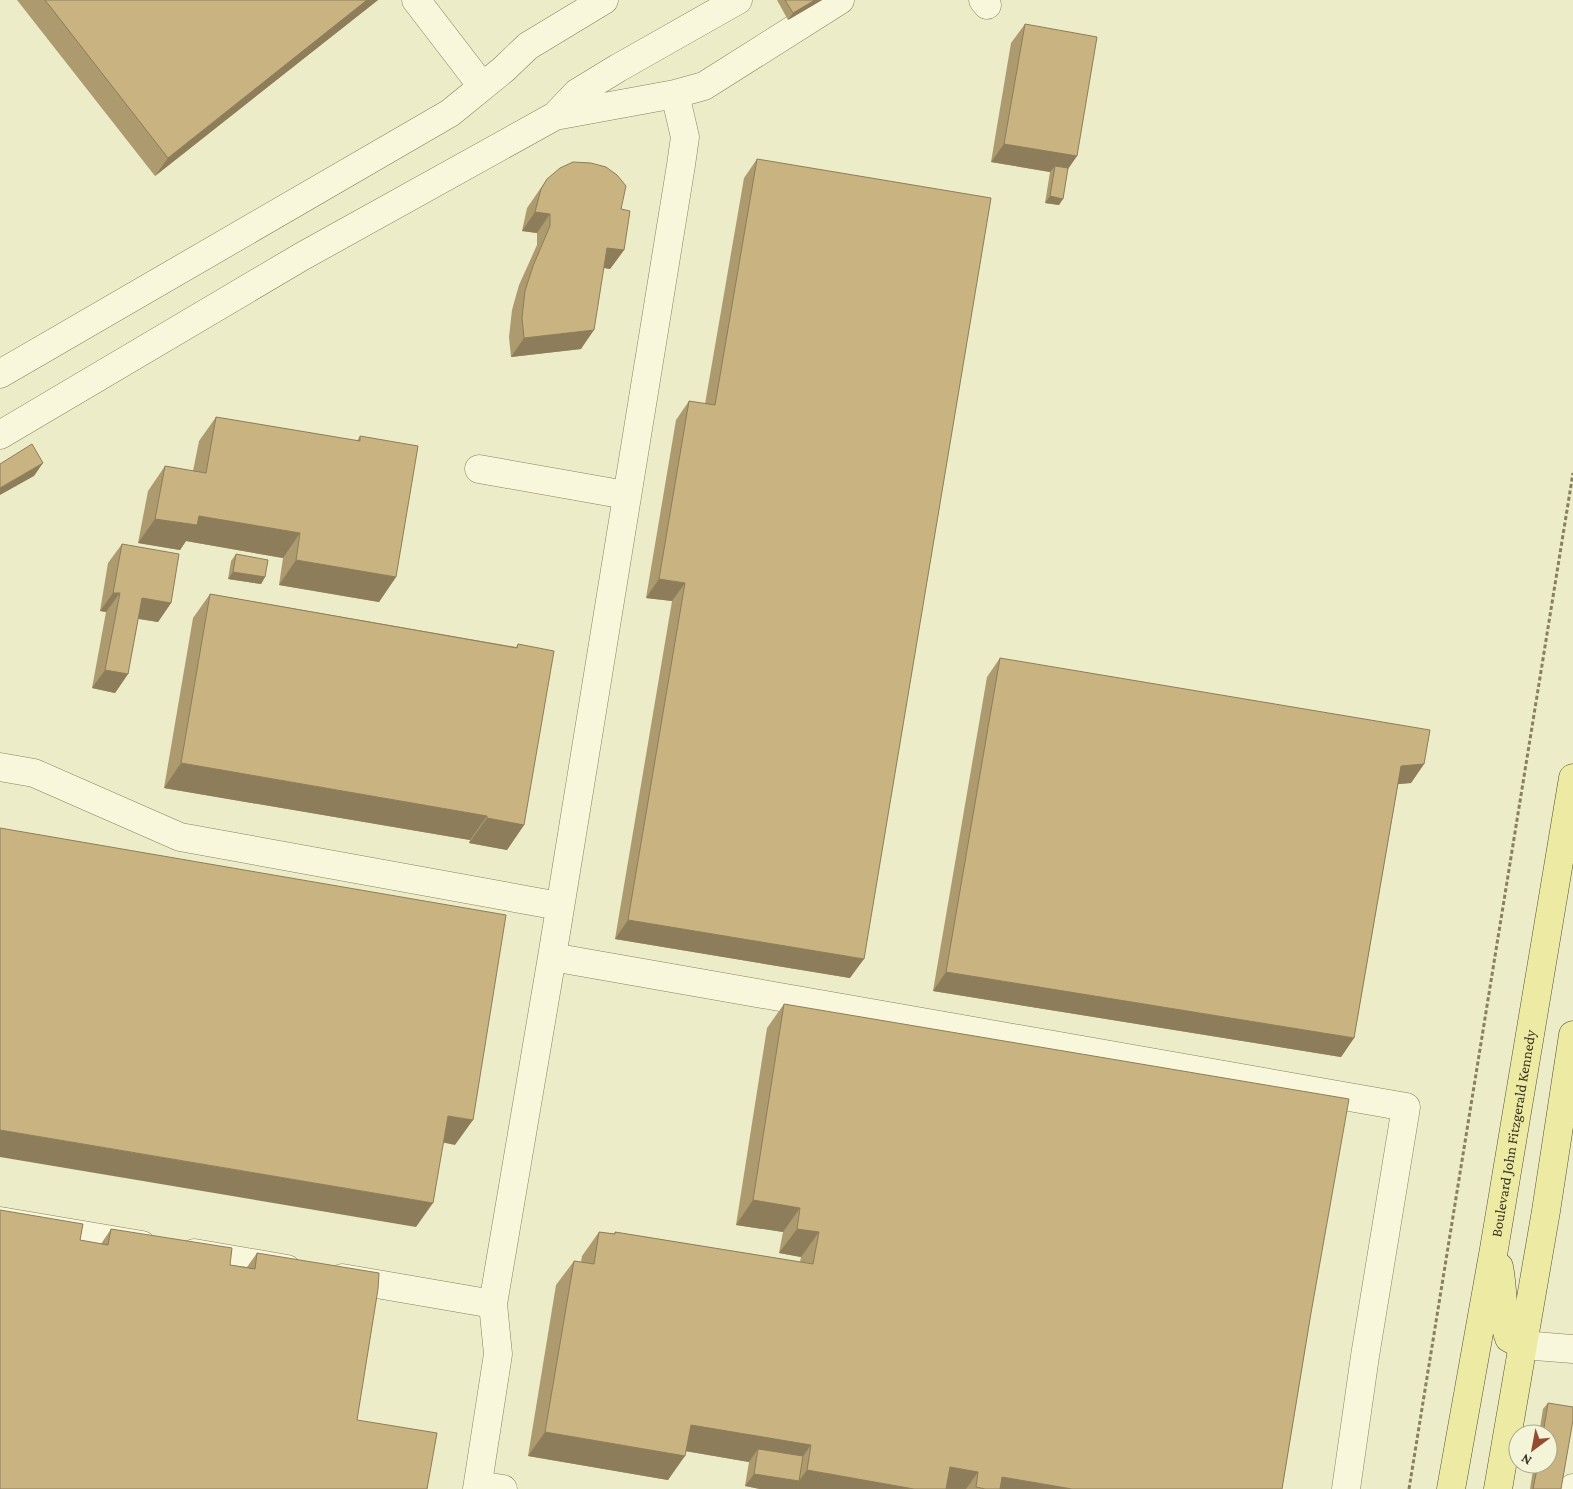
<svg xmlns="http://www.w3.org/2000/svg" width="1573" height="1489" viewBox="0 0 1573 1489" font-family="'Crimson Pro',serif">
<style>
.lines{fill:none;stroke-linecap:round;stroke-linejoin:round}
.minor-casing{stroke:#88805e;stroke-width:29}
.major-casing{stroke:#564d32;stroke-width:29}
.path{stroke:#88805e;stroke-width:3;stroke-dasharray:4 2.5;stroke-linecap:butt}
.minor{stroke:#f8f7db;stroke-width:28}
.major{stroke:#edeba3;stroke-width:28}
.wall{fill:#ad9a6e}
.shaded-wall{fill:#8d7d5a}
.building{fill:#c9b380;stroke:#8d7d5a}
.labels{text-anchor:middle;stroke-width:5;stroke-linejoin:round;paint-order:stroke}
.street-label{font-size:15px;fill:#393321;stroke:#f4f4d8}
</style>
<rect width="100%" height="100%" fill="#edecc8"/>
<g class="lines">
<defs>
<path id="minor" d="M416 0 482 86
M983 0 987 5
M555 116 577 93 618 68 738 0
M0 374 450 113 504 69 528 46 604 0
M0 435 301 257 555 116 675 94 704 86 840 0
M479 469 626 495
M0 767 34 773 180 837 559 906
M552 957 1406 1107 1365 1356 1346 1489
M0 1221 142 1245
M194 1253 287 1269
M342 1278 493 1304
M1522 1345 1573 1349
M478 1485 503 1489
M477 1489 498 1354 493 1304 552 957 681 165 685 137 675 94
M1573 1489V1488"/>
<g id="major">
<path d="M1499 1267C1504 1291 1501 1316 1509 1338L1522 1345"/>
<path id="s1" d="M1451 1489 1494 1249 1573 778"/>
<path d="M1498 1489 1546 1211 1573 1035"/>
</g>
</defs>
<use href="#minor" class="minor-casing"/>
<use href="#major" class="major-casing"/>
<path class="path" d="M1409 1489 1573 473"/>
<use href="#minor" class="minor"/>
<use href="#major" class="major"/>
</g>
<path class="wall" d="M17 0H378L155 176Z
M777 0H822L788 20Z
M1025 24 1077 156 1068 168 1059 205 1045 203 1050 172 991 162 1011 43Z
M757 159 850 978 615 939 672 601 646 598 676 420 689 401 705 404 744 178Z
M547 179 621 209 624 250 610 269 604 268 581 349 511 357 509 337 512 310 519 285 537 245V233L522 231 527 208Z
M216 417 357 441 360 436 396 577 379 602 279 585 283 558 186 541 180 550 138 543 148 491 165 466 193 471 199 441Z
M122 544 171 603 158 622 138 619 128 674 115 693 92 688 106 612 100 611 108 563Z
M236 554 265 577 261 584 228 579 231 561Z
M210 594 516 647 518 644 524 825 507 850 469 843 470 840 164 788 193 618Z
M1000 658 1424 764 1411 783 1398 784 1354 1038 1341 1057 933 991 987 677Z
M784 1004 1311 1313 1282 1489H760L745 1486 749 1462 686 1451 668 1480 528 1456 556 1285 574 1261 581 1262 582 1256 599 1232 614 1234 615 1232 800 1262 801 1257 779 1253 783 1232 736 1225 767 1028Z
M111 1229 230 1265 247 1267 257 1253 357 1420 80 1240 101 1244Z
M1548 1403 1561 1489H1530L1534 1464H1548V1434H1539L1543 1409Z"/>
<path class="shaded-wall" d="M367 0H378L155 176 168 158Z
M815 0H822L788 20 793 13Z
M1004 144 1077 156 1064 175 1055 166 1050 172 991 162Z
M1050 196 1063 199 1059 205 1045 203Z
M535 212 550 214 537 233 522 231Z
M607 248 624 250 610 269 594 266Z
M594 330 581 349 511 357 524 338Z
M43 463 34 476 0 495V488Z
M199 516 300 533 283 558 186 541 180 550 138 543 155 519Z
M296 560 396 577 379 602 279 585Z
M233 572 265 577 261 584 228 579Z
M659 579 685 583 672 601 646 598Z
M113 593H120L106 612 100 611Z
M142 598 171 603 158 622 129 617Z
M105 670 128 674 115 693 92 688Z
M181 763 487 816 470 840 164 788Z
M1424 764 1411 783 1388 785 1401 766Z
M487 818 524 825 507 850 469 843Z
M628 920 864 959 850 978 615 939Z
M946 972 1354 1038 1341 1057 933 991Z
M448 1116 473 1120 455 1145 431 1140Z
M0 1130 433 1203 416 1227 0 1157Z
M753 1200 800 1208 783 1232 736 1225Z
M797 1229 819 1232 801 1257 779 1253Z
M691 1425 811 1445 794 1469 758 1449 749 1462 673 1449Z
M545 1432 685 1456 668 1480 528 1456Z
M950 1467 978 1472 966 1489H934Z
M807 1470 914 1489H760L745 1486 754 1474 799 1481Z
M1002 1477 1072 1489H994Z"/>
<path class="building" d="M45 0H367L168 158Z
M785 0H815L793 13Z
M1025 24 1097 37 1077 156 1004 144Z
M757 159 991 198 864 959 628 920 685 583 659 579 689 401 715 405Z
M573 162 591 163 606 167 617 175 626 186 621 209 630 211 624 250 607 248 594 330 524 338 522 318 525 291 533 266 550 226V214L535 212 541 189 547 179 560 168Z
M1055 166 1068 168 1063 199 1050 196Z
M216 417 360 441V436L418 446 396 577 296 560 300 533 199 516 197 525 155 519 165 466 206 473Z
M32 444 43 463 0 488V464Z
M122 544 179 554 171 603 142 598 128 674 105 670 120 593H113Z
M236 554 268 560 265 577 233 572Z
M210 594 517 648 518 644 554 651 524 825 487 818V816L181 763Z
M1000 658 1430 730 1424 764 1401 766 1354 1038 946 972Z
M0 828 506 915 473 1120 448 1116 433 1203 0 1130Z
M784 1004 1349 1099 1311 1313 1282 1489H1072L1002 1477 1000 1489H985L976 1487 978 1472 950 1467 946 1489H914L807 1470 811 1445 691 1425 685 1456 545 1432 574 1261 594 1264 599 1232 615 1234V1232L813 1264 819 1232 797 1229 800 1208 753 1200Z
M0 1210 83 1224 80 1240 108 1245 111 1229 232 1248 230 1265 255 1269 257 1253 379 1273 378 1289 357 1420 437 1433 427 1489H0Z
M1548 1403 1573 1407V1420L1561 1489H1533L1538 1464H1548V1434H1543Z
M758 1449 803 1456 799 1481 754 1474Z"/>
<g class="labels">
<g class="street-label">
<text dy="5" stroke="none"><textPath href="#s1" startOffset="361">Boulevard John Fitzgerald Kennedy</textPath></text>
</g>
</g>
<g transform="translate(1533 1449) rotate(212)"><circle r="24" fill="#f4f4d8" stroke="#a9a78f"/>
<path d="M0-4L9 19L0 12L-9 19Z" fill="#944c31"/>
<text y="-8" font-size="14" font-weight="bold" text-anchor="middle" fill="#393321">N</text>
</g>
</svg>
